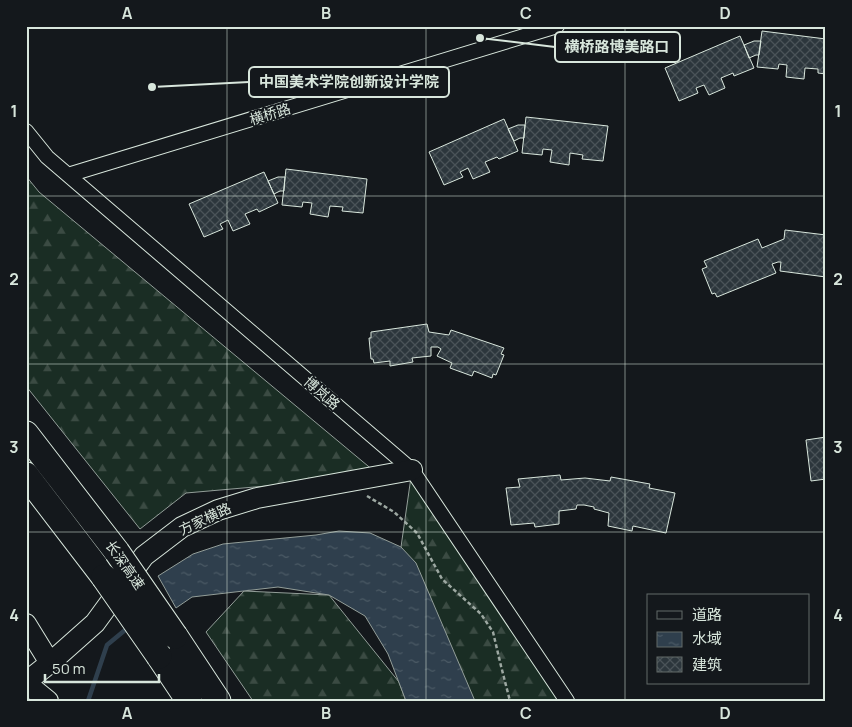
<svg xmlns="http://www.w3.org/2000/svg" width="852" height="727" viewBox="0 0 852 727" font-family="Manrope,'Noto Sans SC',sans-serif">
<style>
.forest{fill:url(#forest-firs);stroke:#939e99}
.water{fill:url(#water-ripples);stroke:#939e99}
.lines{fill:none;stroke-linecap:round;stroke-linejoin:round}
.stream{stroke:#2f3f4d;stroke-width:4.5}
.building{fill:url(#building-cross-hatch);stroke:#d8e6dc}
.street-casing{stroke:#d8e6dc;stroke-width:16}
.secondary-casing{stroke:#d8e6dc;stroke-width:22}
.highway-casing{stroke:#d8e6dc;stroke-width:27}
.path{stroke:#9da8a2;stroke-width:2.5;stroke-dasharray:4 2.5;stroke-linecap:butt}
.street{stroke:#14181c;stroke-width:14}
.secondary{stroke:#14181c;stroke-width:20}
.highway{stroke:#14181c;stroke-width:25}
.highway-bridge-casing{stroke:#d8e6dc;stroke-width:27;stroke-linecap:butt}
.highway-bridge{stroke:#14181c;stroke-width:25}
.grid{fill:none;stroke:#d8e6dc;stroke-width:1;stroke-opacity:0.55}
.labels{text-anchor:middle;stroke-width:4;stroke-linejoin:round;paint-order:stroke}
.street-label{font-size:14px;fill:#d8e6dc;stroke:#14181c}
.leader{fill:none;stroke:#d8e6dc;stroke-width:2}
.callout-dot{fill:#d8e6dc;stroke:#14181c;stroke-width:2}
.callout{fill:#14181c;stroke:#d8e6dc;stroke-width:2}
.callout-label{font-size:15px;text-anchor:middle;font-weight:bold;fill:#d8e6dc}
.neatline{fill:none;stroke:#d8e6dc;stroke-width:2}
.grid-label{font-size:16px;text-anchor:middle;font-weight:bold;fill:#d8e6dc}
</style>
<defs>
<pattern id="forest-firs" width="22" height="20" patternUnits="userSpaceOnUse" patternTransform="scale(1.25)"><rect width="22" height="20" fill="#1a2d24"/><path d="M5 1l3.5 6h-7zM16 11l3.5 6h-7z" fill="#3b4b43"/></pattern>
<pattern id="water-ripples" width="26" height="14" patternUnits="userSpaceOnUse" patternTransform="scale(1.25)"><rect width="26" height="14" fill="#2f3f4d"/><path d="M2 4q2-2 4 0t4 0M15 11q2-2 4 0t4 0" fill="none" stroke="#4c5b66"/></pattern>
<pattern id="building-cross-hatch" width="8" height="8" patternUnits="userSpaceOnUse" patternTransform="scale(1.25)"><rect width="8" height="8" fill="#2c363c"/><path d="M0 0l8 8M0 8l8-8" fill="none" stroke="#4a5358"/></pattern>
</defs>
<rect width="100%" height="100%" fill="#14181c"/>
<path class="forest" d="M26 176 39 192 380 476 186 493 140 529 26 386Z
M412 470 567 701H473L401 547Z
M244 591 329 595 399 682 406 701H253L206 632Z"/>
<path class="water" d="M339 531 370 533 401 547 416 563 475 701H406L388 654 365 616 329 595 278 587 192 597 176 608 158 576 193 554 223 544 316 535Z"/>
<g class="lines">
<path class="stream" d="M88 701 107 645 130 626"/>
</g>
<path class="building" d="M762 31 826 39V74L818 73V69L805 68 804 79 786 77 787 65 779 64 778 69 757 67Z
M740 36 754 68 734 76 733 73 721 78 725 88 709 95 704 85 696 88 698 93 679 101 665 68Z
M754 41H761L759 55H756L749 58 744 45Z
M526 117 608 126 603 161 582 159 583 155 570 153 569 165 550 162 552 150 543 149 542 155 522 153Z
M504 119 518 151 499 159 497 157 485 162 490 172 473 179 468 168 460 172 463 177 444 185 429 152Z
M518 125H525L524 138H520L514 141 508 129Z
M286 169 367 179 363 213 342 211 343 207 330 206 328 217 310 214 312 203 303 202 302 207 282 205Z
M264 172 278 203 259 212 257 209 245 214 250 224 233 231 228 220 220 224 223 229 204 237 189 204Z
M278 177H285L284 191H280L274 194 268 181Z
M785 230 826 235V277L780 271 781 262H778L772 264 776 273 717 297 715 293 712 294 702 269 707 267 704 261 758 239 762 248 784 239Z
M427 324 429 332 449 335 451 330 504 348 501 354 504 355 496 375 493 374 492 378 474 371 472 376 450 368 452 363 437 356 441 349 438 347H431V356L412 358 413 362 390 366V361L374 363 373 359H371L369 338H371V332Z
M826 437V479L811 481 806 440Z
M560 475 561 480 585 478 610 481 611 477 650 484 649 488 675 493 666 533 633 526 632 531 608 526 609 513 594 509V507L584 505H577L576 509 559 511V524L535 527 534 523 511 525 506 488 520 487 518 479Z"/>
<g class="lines">
<defs>
<path id="street" d="M26 131 47 157 412 470 567 701
M68 175 557 26"/>
<path id="secondary" d="M26 624 50 663
M26 682 50 663 95 623 144 556 182 527 218 510 257 498 412 470
M26 683 48 701"/>
<path id="highway" d="M26 434 117 552
M26 475 104 577
M175 636 218 701
M159 656 189 701"/>
</defs>
<use href="#street" class="street-casing"/>
<use href="#secondary" class="secondary-casing"/>
<use href="#highway" class="highway-casing"/>
<path class="path" d="M367 496 394 512 417 533 442 579 481 614 493 632 501 666 510 701"/>
<use href="#street" class="street"/>
<use href="#secondary" class="secondary"/>
<use href="#highway" class="highway"/>
<defs>
<path id="highway-bridge" d="M117 552 175 636
M104 577 159 656"/>
</defs>
<use href="#highway-bridge" class="highway-bridge-casing"/>
<use href="#highway-bridge" class="highway-bridge"/>
</g>
<path class="grid" d="M227 26V701M426 26V701M625 26V701M26 196H826M26 364H826M26 532H826"/>
<g class="labels">
<g class="street-label">
<text transform="translate(270 114) rotate(-17)" y="5">横桥路</text>
<text transform="translate(322 393) rotate(41)" y="5">博岚路</text>
<text transform="translate(205 519) rotate(-25)" y="5">方家横路</text>
<text transform="translate(125 565) rotate(55)" y="5">长深高速</text>
</g>
</g>
<path class="leader" d="M480 38L555 47M152 87L249 82"/>
<g class="callout-dot">
<circle cx="480" cy="38" r="5"/>
<circle cx="152" cy="87" r="5"/>
</g>
<g class="callout">
<rect x="555" y="32" width="125" height="30" rx="5"/>
<rect x="249" y="67" width="200" height="30" rx="5"/>
</g>
<g class="callout-label">
<text x="617" y="52">横桥路博美路口</text>
<text x="349" y="87">中国美术学院创新设计学院</text>
</g>
<rect width="852" height="727" fill="none" stroke="#14181c" stroke-width="55"/>
<rect x="647" y="594" width="162" height="90" fill="#14181c" stroke="#626a69"/>
<rect x="657" y="611" width="25" height="8" fill="#14181c" stroke="#626a69"/>
<text x="692" y="620" font-size="15" fill="#d8e6dc">道路</text>
<rect x="657" y="632" width="25" height="15" fill="url(#water-ripples)" stroke="#626a69"/>
<text x="692" y="644" font-size="15" fill="#d8e6dc">水域</text>
<rect x="657" y="657" width="25" height="15" fill="url(#building-cross-hatch)" stroke="#626a69"/>
<text x="692" y="670" font-size="15" fill="#d8e6dc">建筑</text>
<path d="M45 674v8h114v-8" fill="none" stroke="#d8e6dc" stroke-width="2.5"/>
<text x="52" y="674" font-size="15" fill="#d8e6dc" stroke="#14181c" stroke-width="4" paint-order="stroke">50 m</text>
<rect x="28" y="28" width="796" height="672" class="neatline"/>
<g class="grid-label">
<text x="127" y="19">A</text>
<text x="326" y="19">B</text>
<text x="526" y="19">C</text>
<text x="725" y="19">D</text>
<text x="14" y="117">1</text>
<text x="838" y="117">1</text>
<text x="14" y="285">2</text>
<text x="838" y="285">2</text>
<text x="14" y="453">3</text>
<text x="838" y="453">3</text>
<text x="14" y="621">4</text>
<text x="838" y="621">4</text>
<text x="127" y="719">A</text>
<text x="326" y="719">B</text>
<text x="526" y="719">C</text>
<text x="725" y="719">D</text>
</g>
</svg>
